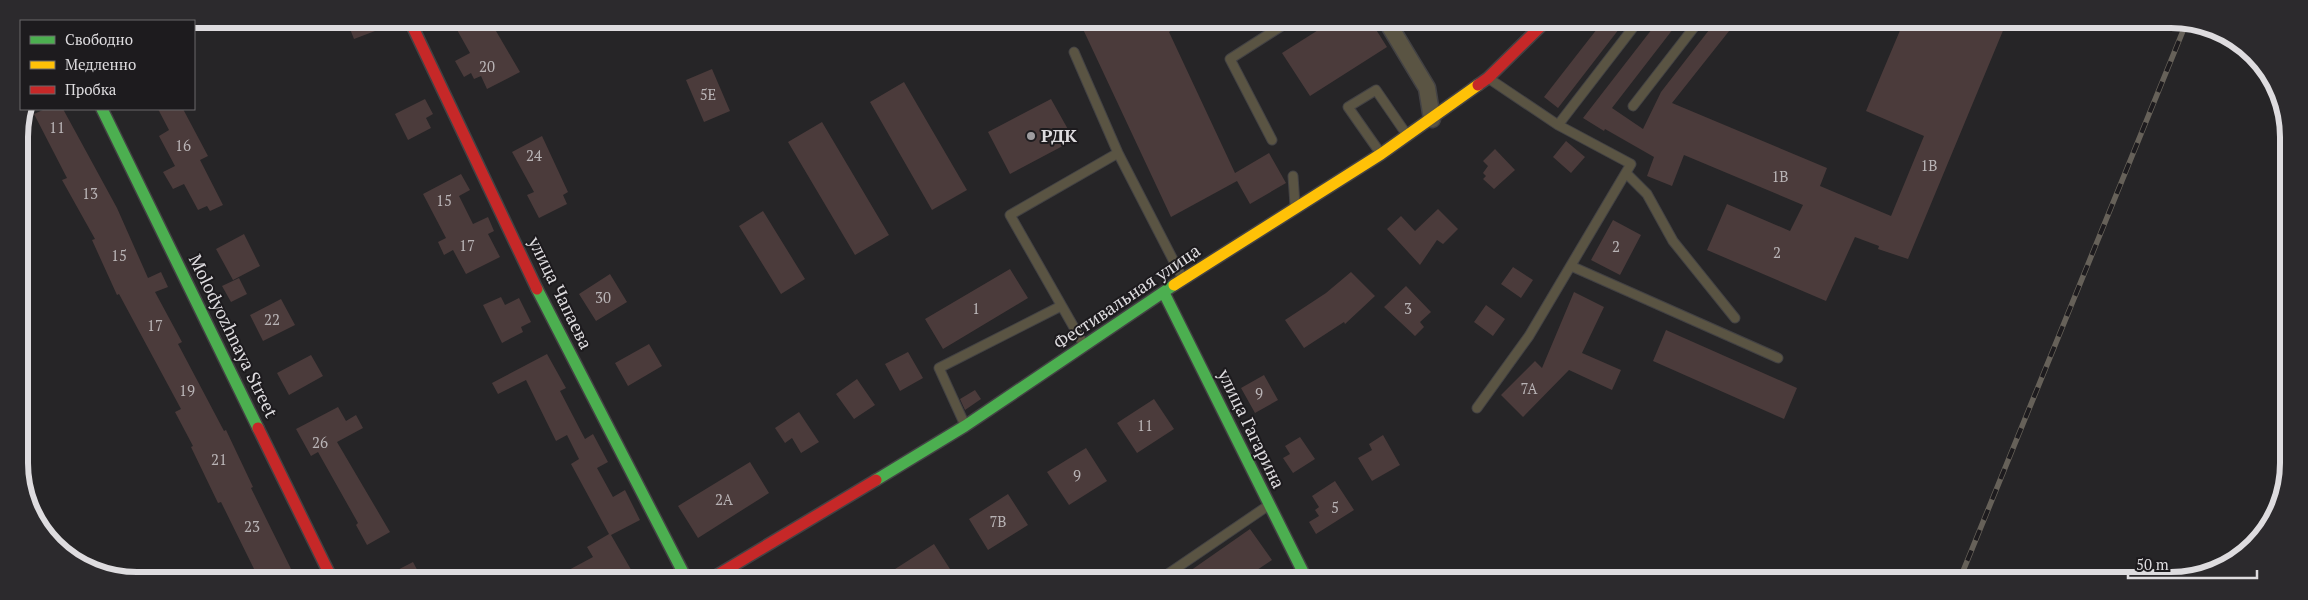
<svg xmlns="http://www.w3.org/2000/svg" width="2308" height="600" viewBox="0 0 2308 600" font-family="'PT Serif',serif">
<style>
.building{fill:#4b3b3b}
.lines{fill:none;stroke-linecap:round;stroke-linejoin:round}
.lane-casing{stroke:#434244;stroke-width:11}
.street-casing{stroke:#434244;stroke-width:19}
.fast-casing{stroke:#434244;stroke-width:14}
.slow-casing{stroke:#434244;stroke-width:14}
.jam-casing{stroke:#434244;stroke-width:14}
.lane{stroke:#5a5443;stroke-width:9}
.street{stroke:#5a5443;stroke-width:16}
.fast{stroke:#4caf50;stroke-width:11}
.slow{stroke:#ffc107;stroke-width:11}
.jam{stroke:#c62828;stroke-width:11}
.rail-casing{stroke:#666159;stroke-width:5.5}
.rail{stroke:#1d1b1e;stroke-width:4;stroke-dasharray:11;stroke-linecap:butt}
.poi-dot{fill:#9e9c9f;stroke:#1d1b1e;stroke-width:2}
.labels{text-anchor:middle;stroke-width:4;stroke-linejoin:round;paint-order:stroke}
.number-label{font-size:15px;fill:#b9b4b6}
.poi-label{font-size:18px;font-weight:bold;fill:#dedcdf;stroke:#1d1b1e;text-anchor:start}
.street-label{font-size:18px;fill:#dedcdf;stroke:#1d1b1e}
.rim{fill:none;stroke:#dedcdf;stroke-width:6}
</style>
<rect width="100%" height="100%" fill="#262527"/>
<path class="building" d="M346 19H395L396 23 354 39Z
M473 19H489L520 72 487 89 481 76 474 79 471 73 464 77 455 61 470 53 456 28Z
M1093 20H1188L1169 32 1235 173 1269 153 1286 183 1250 204 1237 181 1171 217 1082 27Z
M1334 20H1370L1387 47 1310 96 1282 53Z
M1604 20H1626L1558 108 1544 97Z
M1659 20H1680L1612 108 1643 129 1661 92 1716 21H1737L1672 103 1827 168 1820 186 1891 216 1924 136 1866 111 1904 21H2007L1908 259 1878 249 1879 246 1855 237 1826 301 1707 250 1727 204 1790 231 1803 205 1684 155 1672 186 1647 176 1654 157 1605 129 1604 131 1583 118Z
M712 69 730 111 704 122 686 80Z
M904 82 967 190 932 210 870 102Z
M425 99 433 114 426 118 431 128 408 140 395 114Z
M1051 99 1074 140 1010 174 988 132Z
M45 109H63L117 208 148 278 161 272 168 287 155 292 182 342 178 344 224 431 226 430 253 487 251 488 296 579H259L221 502 218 503 191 447 193 446 175 412 181 409 119 294 117 295 92 240 95 239 62 180 67 178 34 114Z
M158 109H183L208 156 200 160 223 205 210 211 207 206 198 210 184 184 173 189 163 172 175 166 159 136 169 130Z
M822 122 889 235 855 255 788 142Z
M542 136 568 192 563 195 567 204 539 218 527 195 534 192 512 152Z
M1566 141 1585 157 1571 173 1553 157Z
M1495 149 1515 170 1494 189 1483 179 1486 176 1483 173 1488 166 1483 161Z
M461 174 470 190 459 196 473 224 488 217 494 231 488 234 500 257 466 274 453 250 444 255 438 242 446 238 423 194Z
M1438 209 1458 229 1443 244 1437 240 1420 265 1387 229 1401 216 1415 231Z
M763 211 805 279 781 294 739 226Z
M1613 220 1641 235 1620 275 1591 260Z
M244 234 260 266 233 280 216 249Z
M1513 267 1533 280 1521 298 1501 284Z
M1010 269 1028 298 943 349 925 319Z
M1351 272 1375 296 1345 324 1344 322 1304 348 1285 320 1326 293Z
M610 274 627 302 596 321 579 294Z
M239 278 247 294 231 302 222 286Z
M1406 286 1431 312 1420 322 1424 327 1415 336 1384 307Z
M1574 292 1604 307 1582 353 1621 370 1612 390 1569 370 1523 417 1501 395 1535 361 1542 368Z
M501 297 505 305 519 298 531 322 521 327 523 332 502 343 483 305Z
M281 299 295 325 263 341 250 315Z
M1486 305 1505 319 1493 336 1474 322Z
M1666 330 1797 388 1784 419 1653 361Z
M649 344 662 366 628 386 615 363Z
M908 352 923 378 900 391 885 364Z
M547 354 566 388 560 391 585 439 593 434 608 462 597 468 613 497 625 490 640 520 611 535 633 573 622 579H552L593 557 587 547 609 534 571 464 579 459 567 435 556 441 526 380 498 394 492 383Z
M311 355 323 376 289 395 277 373Z
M1264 375 1278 400 1255 413 1241 388Z
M857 379 875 405 854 419 836 394Z
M975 390 981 399 965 410 960 399Z
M1154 399 1174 429 1137 453 1117 423Z
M338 407 346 421 356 415 363 428 337 442 390 532 367 545 356 525 358 523 318 452 311 456 296 429Z
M799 412 819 442 801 453 792 438 785 443 775 428Z
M1383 435 1400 465 1372 481 1358 458 1372 450 1369 444Z
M1300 437 1315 459 1293 473 1283 458 1290 454 1285 446Z
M1086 448 1107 481 1069 505 1047 472Z
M750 462 769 493 698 538 678 506Z
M1335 481 1354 510 1316 534 1309 522 1319 516 1315 510 1319 507 1312 496Z
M1008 494 1028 525 988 550 969 519Z
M1250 529 1272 560 1242 580H1177Z
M934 544 957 580H878Z
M413 562 422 579H380Z"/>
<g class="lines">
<defs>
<path id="lane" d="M1074 52 1118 153 1183 279
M1633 106 1699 21
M1558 125 1639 20
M1272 140 1230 59 1291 20
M1381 154 1348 107 1376 90 1407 135
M1626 173 1647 194 1673 241 1735 318
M1293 176 1295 205
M1571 266 1778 358
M1084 345 1010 215 1118 153
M1477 408 1529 336 1631 164 1558 125 1488 78
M965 425 939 368 1061 306
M1159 580 1269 505"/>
<path id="street" d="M1386 20 1427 88 1432 119"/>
<path id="fast" d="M102 109 258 428
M537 289 687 580
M1164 293 1307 580
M876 480 965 426 1174 285"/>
<path id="slow" d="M1174 285 1381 154 1478 85"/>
<path id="jam" d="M409 19 537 289
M1478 85 1488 78 1547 20
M258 428 332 579
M709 580 876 480"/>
</defs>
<use href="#lane" class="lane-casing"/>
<use href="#street" class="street-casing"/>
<use href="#fast" class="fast-casing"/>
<use href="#slow" class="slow-casing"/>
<use href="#jam" class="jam-casing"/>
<use href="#lane" class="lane"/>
<use href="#street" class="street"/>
<use href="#fast" class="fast"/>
<use href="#slow" class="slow"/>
<use href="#jam" class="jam"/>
<defs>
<path id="rail" d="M1959 581 2187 21"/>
</defs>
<use href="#rail" class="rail-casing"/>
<use href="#rail" class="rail"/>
</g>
<circle class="poi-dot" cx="1031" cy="136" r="5"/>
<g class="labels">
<g class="number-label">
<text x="487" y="72">20</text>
<text x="708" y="100">5Е</text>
<text x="57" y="133">11</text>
<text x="183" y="151">16</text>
<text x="534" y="161">24</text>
<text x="1929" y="171">1В</text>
<text x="1780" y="182">1В</text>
<text x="90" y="199">13</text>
<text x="444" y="206">15</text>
<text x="467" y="251">17</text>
<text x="1616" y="252">2</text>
<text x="1777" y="258">2</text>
<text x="119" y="261">15</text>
<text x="603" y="303">30</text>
<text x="976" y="314">1</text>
<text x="1408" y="314">3</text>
<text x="272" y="325">22</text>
<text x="155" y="331">17</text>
<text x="1529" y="394">7А</text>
<text x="187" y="396">19</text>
<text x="1259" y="399">9</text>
<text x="1145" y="431">11</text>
<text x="320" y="448">26</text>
<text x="219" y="465">21</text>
<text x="1077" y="481">9</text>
<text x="724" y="505">2А</text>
<text x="1335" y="513">5</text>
<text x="998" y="527">7В</text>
<text x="252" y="532">23</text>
</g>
<g class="poi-label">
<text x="1041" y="142">РДК</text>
</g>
<g class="street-label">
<text transform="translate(560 293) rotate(64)" y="6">улица Чапаева</text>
<text transform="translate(1127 297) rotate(-34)" y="6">Фестивальная улица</text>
<text transform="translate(233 336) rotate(64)" y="6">Molodyozhnaya Street</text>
<text transform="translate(1251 429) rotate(64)" y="6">улица Гагарина</text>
</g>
</g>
<path d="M0 0H2308V600H0ZM137 28H2171A109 109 0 0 1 2280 137V463A109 109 0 0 1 2171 572H137A109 109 0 0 1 28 463V137A109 109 0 0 1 137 28Z" fill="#2c2a2d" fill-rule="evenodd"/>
<path class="rim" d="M137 28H2171A109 109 0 0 1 2280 137V463A109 109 0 0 1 2171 572H137A109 109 0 0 1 28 463V137A109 109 0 0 1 137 28Z"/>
<rect x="20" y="20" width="175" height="90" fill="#1d1b1e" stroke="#6a686b"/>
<rect x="30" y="36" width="25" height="8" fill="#4caf50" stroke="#6a686b"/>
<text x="65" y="45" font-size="15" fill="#dedcdf">Свободно</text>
<rect x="30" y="61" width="25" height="8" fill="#ffc107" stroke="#6a686b"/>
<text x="65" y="70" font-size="15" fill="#dedcdf">Медленно</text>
<rect x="30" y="86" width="25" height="8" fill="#c62828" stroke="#6a686b"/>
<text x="65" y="95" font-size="15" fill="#dedcdf">Пробка</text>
<path d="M2128 570v8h129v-8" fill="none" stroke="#dedcdf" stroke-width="2.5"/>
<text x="2136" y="570" font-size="15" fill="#dedcdf" stroke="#1d1b1e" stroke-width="4" paint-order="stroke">50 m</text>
</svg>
